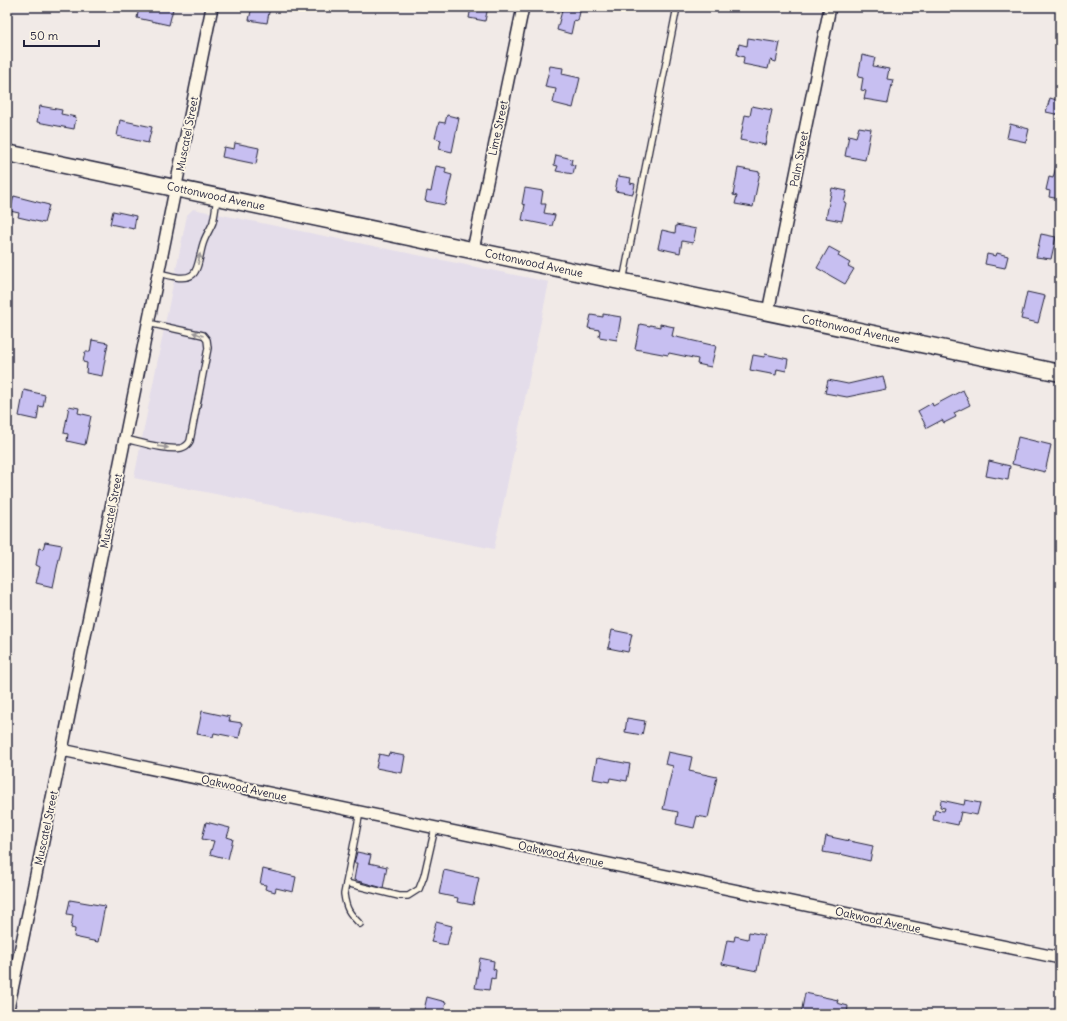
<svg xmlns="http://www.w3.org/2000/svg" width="1067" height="1021" viewBox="0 0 1067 1021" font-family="Delius,sans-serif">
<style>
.built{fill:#e4ddea}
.building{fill:#c7bff1;stroke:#22223b}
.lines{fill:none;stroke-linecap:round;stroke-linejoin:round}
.lane-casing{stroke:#22223b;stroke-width:8}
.street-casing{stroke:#22223b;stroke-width:14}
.secondary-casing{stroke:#22223b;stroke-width:19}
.lane{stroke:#fcf5e5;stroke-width:5.5}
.street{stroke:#fcf5e5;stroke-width:11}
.secondary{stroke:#fcf5e5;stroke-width:16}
.oneway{fill:#9a9698}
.labels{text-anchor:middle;stroke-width:3.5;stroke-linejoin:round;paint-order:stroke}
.street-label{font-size:11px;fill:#22223b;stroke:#fcf5e5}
</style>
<rect width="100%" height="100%" fill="#f1eae7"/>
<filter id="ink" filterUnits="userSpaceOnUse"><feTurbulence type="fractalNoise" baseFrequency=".025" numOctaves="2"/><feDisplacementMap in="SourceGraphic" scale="8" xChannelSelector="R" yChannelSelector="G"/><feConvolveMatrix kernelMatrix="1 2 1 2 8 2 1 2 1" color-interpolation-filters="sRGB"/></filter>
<g filter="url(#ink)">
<path class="built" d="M193 209 549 282 494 549 134 478 187 215Z"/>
<path class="building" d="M139 7H164L173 9 169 25 137 18Z
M252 7H270L267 23 249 20Z
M471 7H488L485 21 469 18Z
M563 7H581L578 21 574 20 571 34 557 30Z
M748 38 780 43 776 62 770 60 768 69 743 64 744 57 737 55 739 44 747 46Z
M862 55 875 58 873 66 889 69 887 79 893 80 888 103 864 99 866 91 861 90 863 78 858 77Z
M550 66 563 68 562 74 580 78 573 108 553 103 556 89 545 87Z
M1050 98 1060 101V115L1046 112Z
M40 106 62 110 61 114 76 117 74 129 37 122Z
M752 106 772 110 765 145 740 140 745 115 750 116Z
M447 115 459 118 452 152 439 149 441 140 435 138 439 122 445 123Z
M120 120 152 127 148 143 117 136Z
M1010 124 1029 129 1026 142 1007 138Z
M859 127 871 129 865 160 845 156 849 135 856 137Z
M235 143 259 148 256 164 222 157 224 147 234 149Z
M556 155 572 159 571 164 575 165 573 174 556 171 558 166 554 165Z
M1057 163H1060V199L1049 197 1050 191 1046 190 1049 177 1053 178Z
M436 166 446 168 445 173 452 175 445 205 425 201 427 191 431 192Z
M738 168 760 172 753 207 735 204 737 196 733 195Z
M618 176 631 178 630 183 635 184 633 194 615 191Z
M525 188 543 191 541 204H546L544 213 555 215 552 226 522 220 525 205 522 204Z
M832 188 847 191 844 202 846 203 842 221 826 218Z
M14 196 49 205 44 223 18 217 19 213 10 211Z
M113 211 136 216 134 229 110 224Z
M676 225 696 229 693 243 682 241 680 253 658 248 662 230 675 233Z
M1041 234 1056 237 1051 259 1036 257Z
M829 247 840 253 838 256 850 263 848 266 854 269 845 284 817 268Z
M997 253 1008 256 1005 268 985 264 987 254 996 256Z
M1027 292 1045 296 1038 323 1021 319Z
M603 314 621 317 617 340 599 337 600 330 588 328 591 315 603 317Z
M640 324 650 326V325L660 327V324L674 327 672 336 716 346 711 367 697 364 698 359 669 353 668 355 635 349Z
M92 340 108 343 102 376 86 373 87 363 83 362 85 352H90Z
M765 354 788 359 786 371 777 369 776 375 750 370 753 355 764 357Z
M883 376 886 389 847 397 825 393 828 380 848 384Z
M24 390 45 395 43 407 39 406 37 420 19 416Z
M963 390 970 405 954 413 956 417 944 423 942 420 927 428 918 411 932 403 933 406Z
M69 406 79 408 78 413 91 416 85 445 67 441 68 434 64 433Z
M1018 437 1051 445 1045 472 1012 464Z
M989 461 1010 466 1008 480 986 476Z
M45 542 62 545 53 587 36 583 40 567 36 565 39 548 43 549Z
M612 630 632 634 628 652 608 648Z
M202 711 230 717 229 721 242 723 239 738 214 733 213 737 197 734Z
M627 718 645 721 642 735 625 732Z
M668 752 692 757 689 771 717 777 708 818 697 816 694 828 676 824 678 812 663 809 673 766 665 764Z
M389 753 405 756 402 773 376 768 379 754 388 756Z
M597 758 630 764 627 781 610 778 609 782 593 779Z
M941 800 964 805 965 800 980 803 977 815 961 812 958 825 933 820 935 810 944 811 945 808 940 807Z
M206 822 230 828 227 837 233 839 228 859 210 854 214 841 202 839Z
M826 836 873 846 870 861 840 854V855L823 852Z
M357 852 371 855 369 863 387 867 383 888 354 880 357 863H354Z
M263 869 296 877 293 892 276 888 275 892 265 889 266 885 260 884Z
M444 870 479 878 473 905 457 902 458 898 439 894Z
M70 900 105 906 98 942 74 937 75 929 71 928 73 915 67 914Z
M436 922 452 926 447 945 431 942Z
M749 932 764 935 757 971 722 964 727 940 734 941 735 936 748 939Z
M480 958 494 961 493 969 496 970 495 979 491 978 489 990 475 988Z
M805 993 838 1000 837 1003 848 1006 847 1014H801Z
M427 997 446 1002 443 1014H423Z"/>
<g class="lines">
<defs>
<path id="lane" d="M159 273C168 275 183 281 192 275 199 271 200 250 204 241 206 235 211 228 213 222 215 214 216 205 217 197
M623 281 677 7
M125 439C139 442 167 451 181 448 185 447 188 445 190 441L208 348 207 340 203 335 148 323
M346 883 399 896H408L419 889 424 876 435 828
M360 924C349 913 346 909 344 894L360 812"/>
<path id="street" d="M473 250 523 7
M768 312 830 7
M62 750 1060 958
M7 1014 62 750 212 7"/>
<path id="secondary" d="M7 153 1060 373"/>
</defs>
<use href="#lane" class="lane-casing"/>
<use href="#street" class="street-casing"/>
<use href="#secondary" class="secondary-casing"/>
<use href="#lane" class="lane"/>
<use href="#street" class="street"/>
<use href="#secondary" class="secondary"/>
</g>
<defs><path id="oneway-solid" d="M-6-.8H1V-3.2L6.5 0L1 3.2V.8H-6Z"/></defs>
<g class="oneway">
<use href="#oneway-solid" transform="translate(199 259) rotate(-79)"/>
<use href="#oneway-solid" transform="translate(198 334) rotate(-161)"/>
<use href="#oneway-solid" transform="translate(163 447) rotate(8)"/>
</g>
</g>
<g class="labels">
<g class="street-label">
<text transform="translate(498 128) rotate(-78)" y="4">Lime Street</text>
<text transform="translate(187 134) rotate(-79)" y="4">Muscatel Street</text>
<text transform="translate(799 159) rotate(-79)" y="4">Palm Street</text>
<text transform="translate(216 196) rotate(12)" y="4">Cottonwood Avenue</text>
<text transform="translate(534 263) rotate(12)" y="4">Cottonwood Avenue</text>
<text transform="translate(851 329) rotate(12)" y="4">Cottonwood Avenue</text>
<text transform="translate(111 511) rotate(-79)" y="4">Muscatel Street</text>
<text transform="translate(244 788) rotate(12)" y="4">Oakwood Avenue</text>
<text transform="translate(46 828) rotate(-78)" y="4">Muscatel Street</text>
<text transform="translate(561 854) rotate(12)" y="4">Oakwood Avenue</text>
<text transform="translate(878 920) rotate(12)" y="4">Oakwood Avenue</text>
</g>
</g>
<rect width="1067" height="1021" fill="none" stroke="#fcf5e5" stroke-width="24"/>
<rect x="12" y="12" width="1043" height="997" fill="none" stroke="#22223b" stroke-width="1.5" filter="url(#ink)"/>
<path d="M24 40v6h75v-6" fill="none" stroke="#22223b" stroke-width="2"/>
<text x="30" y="40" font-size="12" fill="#22223b" stroke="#fcf5e5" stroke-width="3" paint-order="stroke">50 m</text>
</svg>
